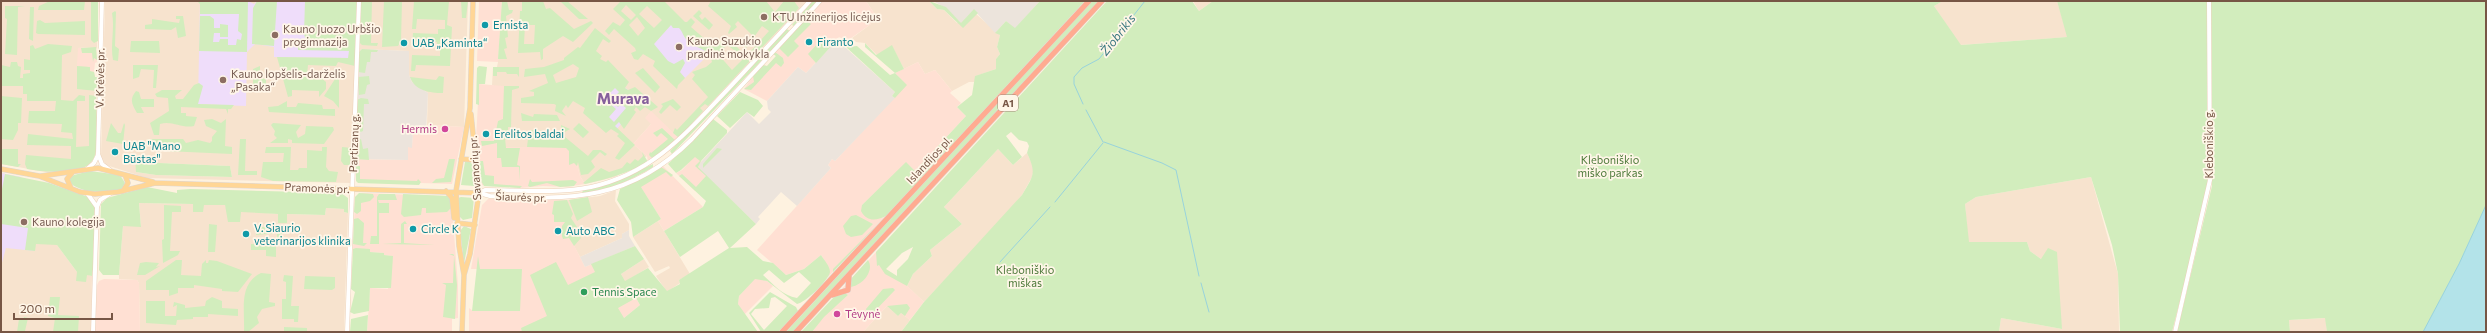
<svg xmlns="http://www.w3.org/2000/svg" width="2487" height="333" viewBox="0 0 2487 333" font-family="Commissioner,sans-serif">
<style>
.residential{fill:#f7e3ce;fill-rule:evenodd}
.commercial{fill:#ffe0d3}
.industrial{fill:#ece4dc}
.education{fill:#efddfa}
.green{fill:#d2edbd;fill-rule:evenodd}
.water{fill:#b3e3e9;stroke:#98d3dc}
.lines{fill:none;stroke-linecap:round;stroke-linejoin:round}
.stream{stroke:#98d3dc;stroke-width:1}
.secondary-casing{stroke:#ebd0ba;stroke-width:5}
.primary-casing{stroke:#ded6d2;stroke-width:5.5}
.highway-casing{stroke:#ded6d2;stroke-width:6}
.secondary{stroke:#fff;stroke-width:4}
.primary{stroke:#ffd696;stroke-width:4.5}
.highway{stroke:#ffab91;stroke-width:5}
.education-dot{fill:#8d6e63;stroke:#fff6e8;stroke-width:1.5}
.culture-dot{fill:#0f9aa8;stroke:#fff6e8;stroke-width:1.5}
.hotel-dot{fill:#d1479c;stroke:#fff6e8;stroke-width:1.5}
.leisure-dot{fill:#2e9e5b;stroke:#fff6e8;stroke-width:1.5}
.labels{text-anchor:middle;stroke-width:3.5;stroke-linejoin:round;paint-order:stroke}
.shield{fill:#fff6e8;stroke:#a08676;stroke-width:1}
.shield-label{font-size:10px;font-weight:bold;fill:#775645}
.education-label{font-size:11px;fill:#785e54;stroke:#fff6e8;text-anchor:start}
.culture-label{font-size:11px;fill:#0d838f;stroke:#fff6e8;text-anchor:start}
.street-label{font-size:11px;fill:#775645;stroke:#fff6e8}
.hotel-label{font-size:11px;fill:#b23c85;stroke:#fff6e8;text-anchor:end}
.park-label{font-size:11px;fill:#4d7939;stroke:#fff6e8}
.leisure-label{font-size:11px;fill:#27864d;stroke:#fff6e8;text-anchor:start}
.water-label{font-size:12px;font-style:italic;fill:#37757e;stroke:#fff6e8}
.district-label{font-size:15px;font-weight:bold;fill:#86609c;stroke:#fff6e8}
</style>
<rect width="100%" height="100%" fill="#fef2e0"/>
<path class="residential" d="M1 1H98L97 49 95 47 78 48 90 71 94 72 95 77H97L95 154 87 166 51 173 1 164Z
M105 1H358L350 183 147 178 106 165 101 157ZM150 157 153 161 159 163 230 166 232 177 156 175 136 172V166Z
M361 1H468L464 127 427 125 428 93 412 82 409 75V51L362 49 359 52Z
M502 1H807L680 137 651 124 633 144 647 156 615 177 585 184 580 176 574 152 502 147 494 86 492 85 493 67H497L498 62Z
M866 1H929L937 9 944 10 957 23 976 14 1000 35 997 47 1000 54 996 59V69L976 76 975 82H969L952 91 935 70 925 74 918 62 904 69 892 46 877 55 865 43 856 42 852 38 871 24 867 18 874 13Z
M1193 1H1213L1199 11Z
M1943 1H2057L2068 37 1960 45 1934 6Z
M998 149 1013 165 1027 153 1034 168 1032 177 1022 195 1003 218 924 302 907 286 913 274 932 256 930 250 962 224 944 207Z
M1 173 21 177 57 245 77 272 92 276 91 332H1Z
M2091 177 2118 274 2119 332H1999L2001 318 2062 329 2041 259 2030 251 2027 242H1968L1965 204 1976 197Z
M616 190 615 201 629 224V230L622 234V238L580 257 574 246 567 200 600 196Z
M139 203 194 204V212H202L203 205H225L227 210 278 214V223H287V214L325 215 326 208 344 209V212L348 213 344 332H140L139 283 137 280 119 279V275L123 226H141Z
M658 221 690 274 679 280 680 283 667 292 656 276 670 268 669 266 655 272 633 237Z
M644 259 649 267 625 282 621 274Z
M887 306 898 316 901 313 910 320 901 332H863Z
M2326 318 2327 332H2290L2289 320Z"/>
<path class="commercial" d="M479 1H502L498 62 477 61Z
M823 1H866L874 13 867 18 871 24 847 41 839 37 806 73 798 67 767 101 744 89 753 76 763 65 767 66 776 56 773 54Z
M96 47 97 62 95 63 94 72 90 71V67L77 66 78 48Z
M918 62 925 74 935 70 952 91 950 93 961 103 957 107 966 116 915 171 906 163 862 205 882 218 886 216 828 277 829 268 821 255 804 269 786 275 757 250 831 168 828 165 832 159 835 161 906 85 895 73Z
M479 84 504 86 502 147H527L529 145 558 140 574 152 580 176 585 184 566 187 543 186 520 188 482 185 476 139Z
M651 111 679 138 648 162 647 156 633 144 651 124 645 118Z
M427 125 464 127 452 184 356 181V159L407 160 408 147H412L413 131 426 132Z
M695 156 701 161 709 178 695 191 676 173 682 170Z
M663 166 703 207 664 231 658 221 661 219 637 181Z
M362 193 444 196 452 207 458 285V318L452 319V332H367L370 288 388 289 392 256 384 255V253L370 252V249H353L355 197Z
M488 199 567 200 574 245 585 267 610 256 640 305 624 318 595 332H469V308L473 311 522 269H471L482 205Z
M878 250V257L885 269 898 277 924 302 910 320 901 313 898 316 887 306 863 332H812L823 317 848 295 835 296Z
M755 278 767 281 773 286 744 315 738 304 739 296Z
M104 279 137 280 139 283 140 332H95L97 285 99 281Z"/>
<path class="industrial" d="M933 1H1040L1015 29 1006 21 995 33 974 10 961 23 946 8Z
M837 40 895 92 892 96 895 98 835 161 832 159 828 165 831 168 797 206 781 192 758 217 760 219 756 224 700 170 699 164 747 112 759 124 771 112 768 109 767 101 798 67 806 73Z
M362 49 409 51V75L412 82 428 93 426 132 413 131 412 148 408 147V160L356 159 359 52Z
M629 230V236L635 246 585 267 580 257 622 238V234Z"/>
<path class="education" d="M200 1H248L254 4 257 1H352L349 58 274 57V47L255 44 247 52 246 106 198 104Z
M675 20 710 53 685 78 652 46Z
M602 68 641 101 616 130 578 97Z
M1 173 21 177 35 235V251L6 248 1 266Z"/>
<path class="green" d="M50 1H85L84 10H38L39 6Z
M91 1H98V41L94 43 91 40Z
M197 1H248L247 52 199 51 200 16H210L214 19V28H220V24L228 25V37H220V33H214L213 42H219L220 39H228V45H236L237 39 241 40 242 34 238 31 239 14H200V4Z
M257 1H277L274 46 252 44 253 8Z
M305 1H358L355 66 338 62 336 66 308 65 307 75 319 76 326 82V89L319 97V91L292 90V96L288 97 277 57 348 58 349 51 298 50V41H306L304 34Z
M361 1H372L371 43H378L377 46 362 45 359 42Z
M384 1H402L401 41 398 46 382 47Z
M414 1H449L447 25 452 27 450 66 416 65 415 71H411L412 55 440 56V51L437 50V42L416 41V47H412L413 33 438 34V29H445V20L417 19 416 29H412Z
M461 1H468L466 18H462Z
M502 1H507L509 10H513L512 13 506 16 508 37 505 38 507 48 504 49 507 59H498Z
M522 1H543L546 9 550 8 574 29 591 21 593 23 573 42 563 36 543 49V59L541 60 540 52 518 53 520 11H522ZM525 25H535L534 44H524Z
M567 1 588 19H579L561 2Z
M621 1H664L685 22H687L691 18 695 22 691 27 714 47 727 37 742 52 738 53 727 45 718 54 732 70 745 57 744 54 750 59 749 62 708 106 705 104 700 108 703 111 679 138 673 133 675 128 677 130 708 97 692 79 695 75 692 72 706 67 712 62C709 47 696 50 686 39 683 36 683 32 679 28H673L671 25 654 44 668 61 674 64 683 59 685 63 680 72 685 78 678 85 677 89 653 66 655 61 643 54 638 60 634 59 631 53 636 51 635 48 614 29 609 35 605 31 613 22 620 26 625 20 613 9ZM626 5 636 15 631 20 621 11ZM647 6 662 20 654 28 639 14ZM637 17 645 28 638 36 629 25Z
M711 1H766L775 12 784 1H794L799 8 754 56 748 51H751L769 31 762 26 746 48 743 45 751 39 752 35 738 21 735 24 737 27 729 34 728 33 731 26 708 6Z
M812 1H818L794 26 792 25Z
M929 1 946 7 961 23 974 9 978 13 963 28 944 10 937 9Z
M1040 1H1085L886 216C876 221 867 222 861 211L862 205 906 162 915 171 966 116 957 107 972 95 975 76 996 69V59L1000 54 997 47 1000 35 995 33 1006 21 1015 28Z
M1092 1H1100L793 332H786Z
M1107 1H1192L1199 11 1213 1H1943L1934 6 1961 45 2067 37 2057 1H2207L2208 178 2202 214 2172 332H2120L2118 274 2112 245 2091 177 1976 197 1965 204 1969 242H2027L2030 251 2041 259 2048 248 2057 252 2062 329 2001 318 1999 332H901L924 302 1022 195C1033 176 1037 174 1027 153L1029 146 1027 142 1019 140 1011 132 1006 136 1022 157 1013 165 998 149 944 207 962 224 930 250 932 256 913 274 907 286 885 274 879 265 877 266 876 252ZM913 247 908 259 897 270V276L886 269 902 253Z
M2211 1H2486V205L2459 264 2423 332H2327L2325 318 2289 320 2290 332H2177L2212 186Z
M5 6H25L18 7 17 55 5 54 7 19 5 18Z
M30 7H34L33 41 29 39Z
M699 10 702 13 699 16 702 20 705 17 713 25 709 30 693 16Z
M115 11 116 12 115 46 119 49 118 61 113 60C110 44 115 29 112 13Z
M176 16H183L186 36 178 38 176 27 171 30 145 29V25L152 24V19L179 23 180 19H176Z
M40 20 45 23 85 21V35L38 34 36 33 37 21Z
M805 20 811 24 794 41 799 46 788 57 779 48Z
M595 28 611 41 609 43 603 39 596 51 602 56 600 59 606 62 608 60 629 82 625 88 628 90 635 87 658 107 651 111 645 107 640 111 636 107 634 110 636 112 624 129 619 122 615 126 635 145 619 160 615 158 625 143 617 136 619 134 611 129 606 133 583 113 585 108 573 101 568 108 566 105 562 111 566 116 555 111 556 105 554 104 521 103V98L534 96V92L529 91 548 83 545 74 524 77 525 69 544 67 564 60V58L578 47 580 48ZM573 64 579 68 576 77 556 83 553 75ZM615 88 619 92 611 101 618 107 621 104 626 108 614 122 609 117 616 109 609 103 607 106 602 101Z
M786 29 789 30 788 33 672 154 670 151Z
M822 36 827 43 835 42 816 63 808 54 821 40Z
M131 41H159L160 53 130 52Z
M865 43 876 55 892 45 904 69 895 73 907 85 895 98 892 96 895 92 846 47 857 46 890 75 895 73 865 47Z
M48 44 72 46 71 52 62 55 61 100 73 101 79 95 85 96V101H77L76 147 89 146V95L96 96C96 112 100 145 94 158 85 177 44 172 27 169L25 164 26 155 71 159V146L27 145 28 134 73 139 72 133 61 132 62 124 28 123 29 111H55L56 101H27V94H23V86H1V65L10 67 11 62H17L18 66 21 67 20 78H23V74L30 73V70H24V59L30 60V46L33 45 35 49Z
M96 47 97 60 94 58 93 62 92 53H82L81 48Z
M362 49 378 50 377 52H371L370 62H367L365 73 358 72 359 52Z
M775 52 783 58 784 63 781 67 776 63 751 90 744 89 754 82 753 76 763 65 767 66 776 56 773 54Z
M133 65H158L156 88H153L154 70 141 69 139 77 133 79Z
M77 66 90 67V71L94 72 95 77H97V91L77 89Z
M260 66V78L266 79V85L253 89V69Z
M479 66 487 67 485 84H479V105L476 104 477 68Z
M493 67H519V77L517 74H507L506 72H497V76H493Z
M643 68 660 87 655 93 635 73Z
M337 76H339V108L333 101 324 96Z
M369 76 370 84 367 85 365 94 359 95 358 77Z
M439 76 444 77 443 93C430 93 415 91 410 77L436 80Z
M199 83 203 86 198 104 234 105 231 109H228V114L226 109 181 107V113H186V116L197 117 194 126C182 129 172 120 160 124L159 135H154L150 123 169 111 168 98 157 97 155 94 162 90H182L175 96 176 99H183L194 85Z
M504 86H519V88L512 90 511 127H508V138H505L506 148H520L517 165 520 166 519 181V167H502L501 158H497V143L482 146 481 141H494L498 121 503 119Z
M136 91 139 92 141 99H154V107H141L144 113H137C132 104 129 100 136 91Z
M740 92 758 100 763 106 754 117 747 112 730 128 717 116Z
M1 96 22 98 21 123H18V130L13 140 1 139Z
M361 98 368 99 369 104H364L363 131 358 133 356 132 357 100Z
M673 99 681 107 677 111 670 105 661 114 659 112 663 106 661 104Z
M287 101V107H296L298 103 322 105 323 109H335V116L269 112 268 107 278 106Z
M521 113 533 117 534 114 557 115 560 121H522Z
M212 119 221 123 226 119 225 146 232 147V154L165 151V148H151L152 145 147 139H183L186 143 198 140 210 143 212 141V137L217 131 206 126 204 120Z
M713 119 727 130V133L701 161 698 167 756 224 730 248 747 247 763 261 773 263 786 275 804 269 821 255C824 260 830 266 830 272 829 280 805 303 797 304L767 281 755 279 739 296 738 304 758 332H522L521 328 547 316 530 275 556 262 568 285 595 272 591 264 635 246 644 259 621 274 625 281 648 268 667 291 680 284 679 280 729 248 718 231 680 257 664 231 703 207 706 201 679 176 682 174 696 187 706 176 695 166 700 161 695 157 681 170 676 173 668 164ZM769 270 784 283 799 272 811 283 797 298C783 296 773 284 763 275ZM636 298 640 305 624 318 618 308Z
M111 123 118 133H121L124 123 125 125 123 144 106 141Z
M273 123 301 125 296 132 298 138 305 134 306 126 333 127 334 130 324 144 292 143V140L288 139V143H270L277 138 274 135 275 131 271 125Z
M579 123 589 132 583 138 573 129Z
M561 125 570 129 565 132V137L588 156 593 150H601L607 154 605 156 600 152 591 161 595 167 588 174 581 175 578 162 577 166 574 163 569 165V151L566 148 527 147 529 130 559 132H561Z
M662 128 676 141 652 158 649 155 650 152 651 153 668 139 661 133 657 137 653 133Z
M240 139H246L245 171H257V175H238Z
M361 139 363 149 368 148 369 160 356 159V141Z
M266 147H291L290 170H298L299 168H307V150L322 151V147H327L326 167 329 171 338 172 336 182 273 181 261 177 263 162H283L284 153H265Z
M342 147 352 148 350 165H344L341 161Z
M717 148 722 149 703 168V164Z
M1 149H18V164H21L18 167 1 164Z
M642 152 648 162C628 173 608 179 585 184L583 183 601 168 609 172 622 168 627 162 630 164 635 159 638 161 643 156Z
M135 156 150 157 153 161 159 163 230 166 232 177 156 175 136 172Z
M449 159H455L451 182 432 183 436 179 444 178Z
M479 161H483L485 175 494 176V184L522 186 520 188 484 186 481 181Z
M465 162H470L474 165 476 185 474 186 461 185Z
M653 164V167C639 176 597 197 582 193L583 190 616 181Z
M356 166H360V179L417 181 418 179 421 182 419 185 358 183 356 181Z
M661 167 673 175 671 177 666 172 641 187 661 219 633 237 631 222 617 200 620 189Z
M90 171 120 175 125 183 122 189C106 193 83 194 70 183V178L74 175Z
M5 174 49 183 91 198 95 208 93 269 92 276 87 275 86 282 76 281 77 272 57 245 36 244 35 251 25 250 28 228 1 224V194Z
M530 179 532 182 573 180 577 182 574 186 560 187 547 183 530 187 528 186Z
M147 187 177 193V190L190 189 341 193 348 198V213L344 212V209L326 208 325 215 287 214V223H278V214L241 212 240 222H228L225 205H204L203 212H193V204L139 203 141 227 123 226 119 275H103L99 270 101 204 107 198Z
M359 193 373 194 374 197 370 201 361 203V211L357 214 354 212 355 197Z
M379 194H395L397 200H378L379 203H389V213H379V244H370L371 236H377V197Z
M403 194 448 196 450 199 451 208 447 212 426 213V208H422L421 215 404 217 401 214Z
M461 197 474 198 472 218 463 220 459 216 458 198Z
M588 197 592 212 577 221 569 200Z
M567 200 573 214 571 218 581 233 579 235 581 238 574 246 569 238 563 239 562 236V226L565 222H554V215L552 214 554 201Z
M164 205 181 206V212H172L170 251H180L178 255 163 263 162 240 164 239Z
M856 215 873 224 862 235 851 237 846 234 843 226 851 216Z
M358 218 364 223 363 243H367L364 246 353 244 354 219Z
M405 221 407 224H404V243L435 245 382 244 401 243V224Z
M880 222 833 272V269Z
M209 224 217 225 215 252H208Z
M464 226 471 229 464 263 460 231Z
M257 227H282V241L277 240V233L256 235Z
M266 243H276V257L266 256V250H251V244L266 245Z
M356 248 370 249V252L384 253V255L393 256 391 288H370L369 311 354 314 350 312 355 292 351 289 353 249Z
M449 254H453L454 255 457 285 455 319 443 317 446 285 442 283H453L454 256Z
M478 256 480 269H522L520 311H472Z
M176 260H182L181 275 201 276 202 264 206 260V263H208L209 260 217 261 252 274 238 292 222 291V289L194 285V288H178V293L169 296V290H146V281Z
M868 260C875 271 862 286 850 287V280Z
M146 262 159 263 156 267 160 266 145 275H137L140 263Z
M261 273 271 274 269 302 275 303V306L262 309 257 317 259 323 248 332H244C245 310 238 284 261 273Z
M284 275 293 276 291 306H299L298 322H294V319H282V299H286V282L283 281Z
M305 276 335 277V288L332 290 304 289Z
M893 288 895 290 871 315 867 313 866 309 883 289Z
M770 292 796 307 798 311 778 332H761L749 313ZM775 297 787 306 764 330 751 314 755 309 769 308 771 298Z
M844 293 848 295 824 317 812 332H801L835 296Z
M50 297H60L58 315 79 316 78 332H53L55 318 48 316Z
M212 297 222 301V308L238 309V316L208 314V317H193V319L177 320 176 325 146 323V301H165V316H176L177 305 173 307 174 302 185 305V308L205 306 206 301Z
M907 304 910 308 905 316 901 313 898 316 887 306Z
M368 315 367 332H350L351 319Z
M24 317 28 318 25 331 17 332 19 319 23 320Z
M284 327 307 328V332H284Z"/>
<path class="water" d="M2486 205V332H2423L2459 264Z"/>
<g class="lines">
<path class="stream" d="M1083 104 1074 84V77L1082 68 1099 59 1145 1
M1086 110 1103 142
M1104 142 1162 163 1176 170 1199 276
M1055 202 1103 143
M1000 262 1050 207
M1201 283 1209 312"/>
<defs>
<path id="secondary" d="M102 1 98 154 102 164 110 170
M87 169 94 163 98 155
M87 193 97 207
M479 193 490 196C572 200 630 201 692 139L820 1
M479 193 485 190C520 190 556 194 591 187 654 173 687 132 729 88 756 59 783 30 810 1
M93 332 97 207 100 200 111 193
M347 332 359 1
M2175 332 2210 180 2209 1"/>
<path id="primary" d="M461 159 476 160
M1 169 39 176 80 192 95 194 118 192 155 183 479 193
M41 176 98 168 153 182
M71 188 67 179 72 173
M123 191 128 183 125 175
M446 191 452 198 454 218
M457 223 475 225
M464 275 459 246 456 191 470 108 473 1
M462 332 464 275 470 254 479 193 471 114"/>
<path id="highway" d="M832 295 848 290 849 276
M782 332 1089 1
M796 332 1102 1"/>
</defs>
<use href="#secondary" class="secondary-casing"/>
<use href="#primary" class="primary-casing"/>
<use href="#highway" class="highway-casing"/>
<use href="#secondary" class="secondary"/>
<use href="#primary" class="primary"/>
<use href="#highway" class="highway"/>
</g>
<g class="education-dot">
<circle cx="764" cy="17" r="4"/>
<circle cx="275" cy="35" r="4"/>
<circle cx="679" cy="47" r="4"/>
<circle cx="223" cy="80" r="4"/>
<circle cx="24" cy="222" r="4"/>
</g>
<g class="culture-dot">
<circle cx="485" cy="25" r="4"/>
<circle cx="809" cy="42" r="4"/>
<circle cx="404" cy="43" r="4"/>
<circle cx="486" cy="134" r="4"/>
<circle cx="115" cy="152" r="4"/>
<circle cx="413" cy="229" r="4"/>
<circle cx="558" cy="231" r="4"/>
<circle cx="246" cy="234" r="4"/>
</g>
<g class="hotel-dot">
<circle cx="445" cy="129" r="4"/>
<circle cx="837" cy="314" r="4"/>
</g>
<circle class="leisure-dot" cx="584" cy="292" r="4"/>
<g class="labels">
<rect class="shield" x="998" y="95" width="20" height="16" rx="3"/>
<g class="shield-label">
<text x="1008" y="107">A1</text>
</g>
<g class="education-label">
<text x="772" y="21">KTU Inžinerijos licėjus</text>
<text x="283" y="33">Kauno Juozo Urbšio<tspan x="283" dy="13">progimnazija</tspan></text>
<text x="687" y="45">Kauno Suzukio<tspan x="687" dy="13">pradinė mokykla</tspan></text>
<text x="231" y="78">Kauno lopšelis-darželis<tspan x="231" dy="13">„Pasaka“</tspan></text>
<text x="32" y="226">Kauno kolegija</text>
</g>
<g class="culture-label">
<text x="493" y="29">Ernista</text>
<text x="817" y="46">Firanto</text>
<text x="412" y="47">UAB „Kaminta“</text>
<text x="494" y="138">Erelitos baldai</text>
<text x="123" y="150">UAB "Mano<tspan x="123" dy="13">Būstas"</tspan></text>
<text x="254" y="232">V. Siaurio<tspan x="254" dy="13">veterinarijos klinika</tspan></text>
<text x="421" y="233">Circle K</text>
<text x="566" y="235">Auto ABC</text>
</g>
<g class="street-label">
<text transform="translate(100 78) rotate(-89)" y="4">V. Krėvės pr.</text>
<text transform="translate(354 143) rotate(-88)" y="4">Partizanų g.</text>
<text transform="translate(2209 144) rotate(-90)" y="4">Kleboniškio g.</text>
<text transform="translate(929 160) rotate(-47)" y="4">Islandijos pl.</text>
<text transform="translate(475 168) rotate(-94)" y="4">Savanorių pr.</text>
<text transform="translate(317 188) rotate(2)" y="4">Pramonės pr.</text>
<text transform="translate(521 197) rotate(2)" y="4">Šiaurės pr.</text>
</g>
<g class="hotel-label">
<text x="437" y="133">Hermis</text>
<text x="845" y="318" text-anchor="start">Tėvynė</text>
</g>
<g class="park-label">
<text x="1610" y="164">Kleboniškio<tspan x="1610" dy="13">miško parkas</tspan></text>
<text x="1025" y="274">Kleboniškio<tspan x="1025" dy="13">miškas</tspan></text>
</g>
<g class="leisure-label">
<text x="592" y="296">Tennis Space</text>
</g>
<g class="water-label">
<text transform="translate(1118 35) rotate(-52)" y="4">Žiobrikis</text>
</g>
<g class="district-label">
<text x="623" y="104">Murava</text>
</g>
</g>
<rect width="2487" height="333" fill="none" stroke="#775645" stroke-width="4"/>
<path d="M14 313v6h98v-6" fill="none" stroke="#775645" stroke-width="2"/>
<text x="20" y="313" font-size="12" fill="#775645" stroke="#fff6e8" stroke-width="3" paint-order="stroke">200 m</text>
</svg>
